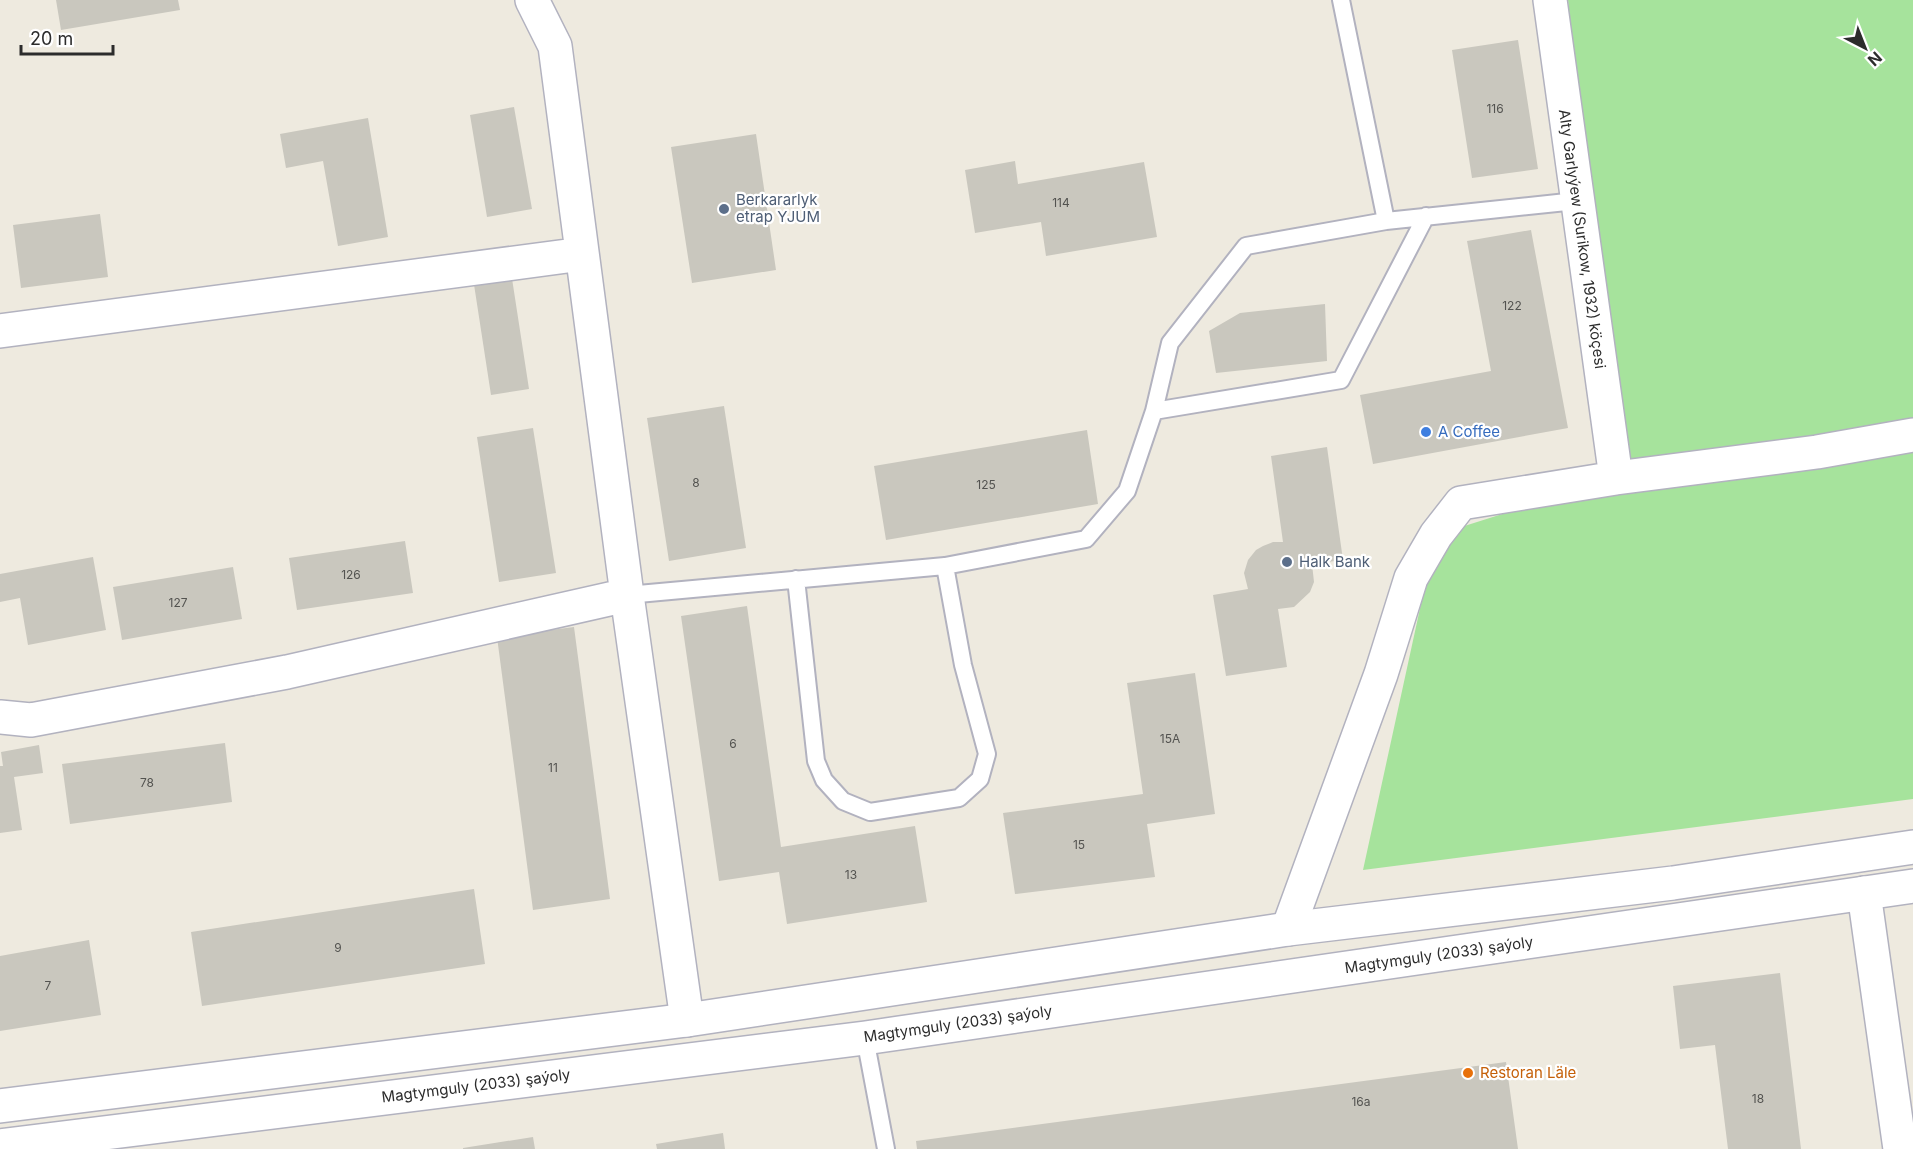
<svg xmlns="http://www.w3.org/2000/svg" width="1913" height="1149" viewBox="0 0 1913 1149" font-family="Inter,sans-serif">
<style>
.green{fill:#a6e39c}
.building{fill:#c9c7be}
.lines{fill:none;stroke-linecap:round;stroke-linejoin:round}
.service-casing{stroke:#b2b2bf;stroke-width:20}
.minor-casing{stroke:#b2b2bf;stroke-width:36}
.tertiary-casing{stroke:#b2b2bf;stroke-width:36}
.secondary-casing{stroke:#b2b2bf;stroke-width:36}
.service{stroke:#fff;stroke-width:16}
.minor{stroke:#fff;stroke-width:33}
.tertiary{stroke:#fff;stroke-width:33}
.secondary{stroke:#fff;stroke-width:33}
.service-dot{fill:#5c6f8a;stroke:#fff;stroke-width:2}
.shop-dot{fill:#3f7fe0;stroke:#fff;stroke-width:2}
.food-dot{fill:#e8710a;stroke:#fff;stroke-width:2}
.labels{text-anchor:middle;stroke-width:4.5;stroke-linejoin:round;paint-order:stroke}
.number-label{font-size:12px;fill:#535350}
.service-label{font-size:15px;fill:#4e5e75;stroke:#fff;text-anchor:start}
.street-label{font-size:15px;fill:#2c2c2c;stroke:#fff}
.shop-label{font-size:15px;fill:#366cbe;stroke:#fff;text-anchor:start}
.food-label{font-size:15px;fill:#c56008;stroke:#fff;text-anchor:start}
</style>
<rect width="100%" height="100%" fill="#eeeadf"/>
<path class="green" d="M1568 0H1913V799L1363 870 1436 535 1616 478Z"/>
<path class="building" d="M56 0H178L180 10 61 30Z
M1518 40 1538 169 1472 178 1452 50Z
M514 107 532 209 487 217 470 115Z
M368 118 388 237 338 246 323 161 286 168 280 134Z
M756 134 776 270 692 283 671 147Z
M1015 161 1018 184 1144 162 1157 237 1046 256 1041 222 975 233 965 170Z
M100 214 108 277 21 288 13 225Z
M1531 230 1568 428 1373 464 1360 395 1491 371 1467 241Z
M511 272 529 389 491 395 473 278Z
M1325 304 1327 361 1216 373 1209 331 1240 313Z
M724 406 746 548 669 561 647 418Z
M533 428 556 573 499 582 477 437Z
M1087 430 1098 504 886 540 874 466Z
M1327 447 1343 560 1312 564 1314 582 1310 592 1294 607 1278 609 1287 667 1226 676 1213 595 1248 589 1244 573 1248 560 1256 550 1263 546 1273 542H1283L1271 456Z
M405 541 413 593 297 610 289 558Z
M93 557 106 630 28 645 20 598 0 602V574Z
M233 567 242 619 122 640 113 587Z
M747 606 781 847 915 826 927 902 787 924 779 872 719 881 681 616Z
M574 627 610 899 533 910 497 637Z
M1195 673 1215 814 1147 824 1155 877 1015 894 1003 813 1143 794 1127 683Z
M225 743 232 802 70 824 62 764Z
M39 745 43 773 14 777 22 830 0 833V766H3L1 752Z
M474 889 485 964 202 1006 191 932Z
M89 940 101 1015 0 1031V956Z
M1780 973 1801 1149H1728L1715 1045 1680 1049 1673 986Z
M1506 1062 1518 1149H917L916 1141Z
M723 1133 725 1149H657L656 1144Z
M533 1137 535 1149H463V1148Z"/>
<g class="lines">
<defs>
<path id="service" d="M1341 0 1386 221 1576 201
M1154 411 1341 380 1426 216
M796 579 816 761 824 780 843 801 870 812 959 798 980 779 987 754 963 665 945 566
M627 595 945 566 1086 539 1127 491 1154 411 1170 343 1246 246 1386 221
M865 1038 886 1149"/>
<path id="minor" d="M532 0 555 46 627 595 687 1020
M0 331 582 254
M0 717 31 720 287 672 627 595
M1864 893 1900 1149"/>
<path id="tertiary" d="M1550 0 1616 478
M1288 929 1381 674 1411 578 1436 535 1461 503 1616 478 1817 452 1913 435"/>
<path id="secondary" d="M0 1106 687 1020 1288 929 1673 883 1913 847
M0 1146 865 1038 1913 886"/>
</defs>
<use href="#service" class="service-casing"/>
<use href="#minor" class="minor-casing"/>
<use href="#tertiary" class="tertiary-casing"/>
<use href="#secondary" class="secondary-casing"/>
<use href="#service" class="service"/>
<use href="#minor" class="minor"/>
<use href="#tertiary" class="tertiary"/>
<use href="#secondary" class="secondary"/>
</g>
<g class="service-dot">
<circle cx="724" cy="209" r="6"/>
<circle cx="1287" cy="562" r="6"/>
</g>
<circle class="shop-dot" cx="1426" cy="432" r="6"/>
<circle class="food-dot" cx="1468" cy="1073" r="6"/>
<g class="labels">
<g class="number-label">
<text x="1495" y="113">116</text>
<text x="1061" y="207">114</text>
<text x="1512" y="310">122</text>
<text x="696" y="487">8</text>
<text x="986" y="489">125</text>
<text x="351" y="579">126</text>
<text x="178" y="607">127</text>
<text x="1170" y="743">15А</text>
<text x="733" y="748">6</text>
<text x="553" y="772">11</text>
<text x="147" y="787">78</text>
<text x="1079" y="849">15</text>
<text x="851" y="879">13</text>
<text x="338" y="952">9</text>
<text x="48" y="990">7</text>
<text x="1758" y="1103">18</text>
<text x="1361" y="1106">16а</text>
</g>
<g class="service-label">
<text x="736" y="205">Berkararlyk<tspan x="736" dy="17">etrap YJUM</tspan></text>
<text x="1299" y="567">Halk Bank</text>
</g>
<g class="street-label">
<text transform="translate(1582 239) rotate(82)" y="5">Alty Garlyýew (Surikow, 1932) köçesi</text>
<text transform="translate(1439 955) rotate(-8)" y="5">Magtymguly (2033) şaýoly</text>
<text transform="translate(958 1024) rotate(-8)" y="5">Magtymguly (2033) şaýoly</text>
<text transform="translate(476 1086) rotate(-7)" y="5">Magtymguly (2033) şaýoly</text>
</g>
<g class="shop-label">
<text x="1438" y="437">A Coffee</text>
</g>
<g class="food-label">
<text x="1480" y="1078">Restoran Läle</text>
</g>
</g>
<g transform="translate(1865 48) rotate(138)" stroke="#ffffff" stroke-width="4.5" paint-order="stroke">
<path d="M0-4.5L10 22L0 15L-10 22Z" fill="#2c2c2c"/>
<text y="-9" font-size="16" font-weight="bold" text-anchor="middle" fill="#2c2c2c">N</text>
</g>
<path d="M21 45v9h92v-9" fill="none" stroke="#2c2c2c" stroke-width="3"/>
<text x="30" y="45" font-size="18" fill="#2c2c2c" stroke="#ffffff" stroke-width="4.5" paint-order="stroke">20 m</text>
</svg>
